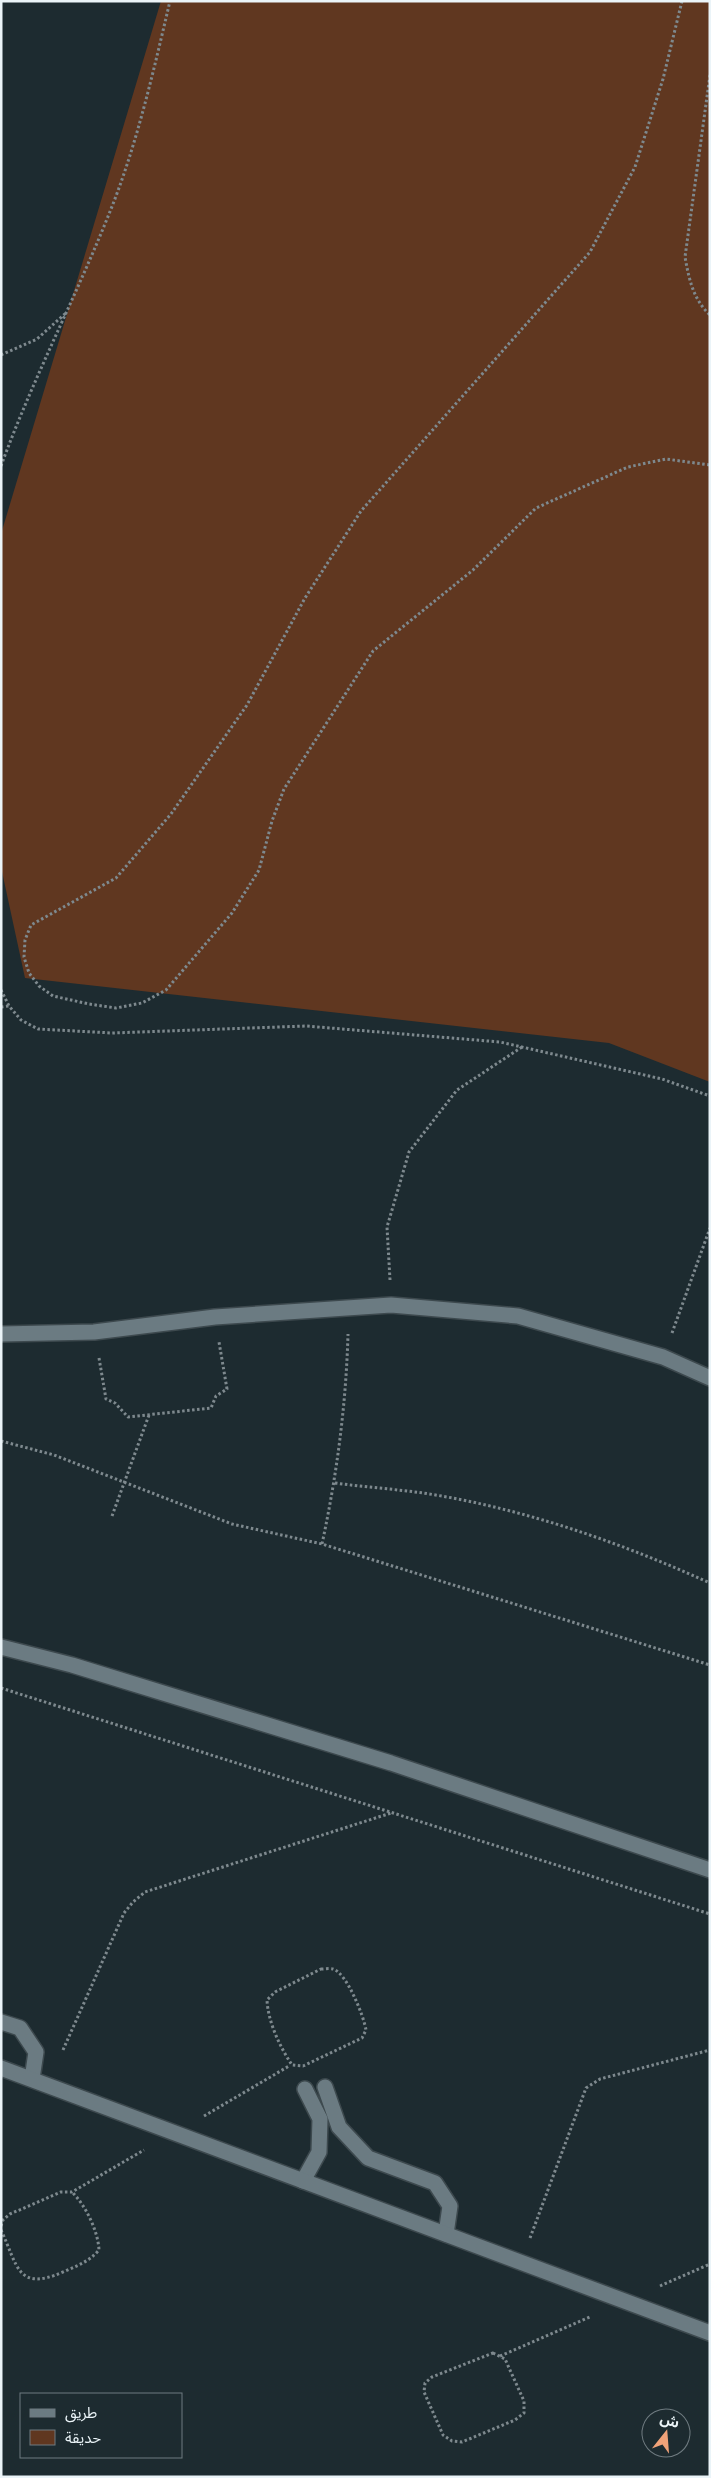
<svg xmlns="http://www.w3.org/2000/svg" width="711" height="2478" viewBox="0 0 711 2478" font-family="'Zilla Slab','Noto Sans Arabic',serif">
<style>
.green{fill:#603720}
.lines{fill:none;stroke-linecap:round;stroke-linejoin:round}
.service-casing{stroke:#3d494e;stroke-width:18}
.minor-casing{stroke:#3d494e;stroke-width:18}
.path{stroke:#7e898e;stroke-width:3;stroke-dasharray:2.5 2.5;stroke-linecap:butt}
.service{stroke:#6b7b82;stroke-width:15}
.minor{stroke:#6b7b82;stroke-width:15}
</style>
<rect width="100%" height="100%" fill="#1d2b30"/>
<path class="green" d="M161 1H710V1082L609 1043 25 978 1 867V534Z"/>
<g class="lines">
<defs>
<path id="service" d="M1 2022 20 2028 36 2052 32 2079
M325 2087 339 2127 368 2158 435 2183 450 2206 446 2234
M303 2181 319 2152 320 2119 305 2089"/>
<path id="minor" d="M1 1334 94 1332 215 1317 391 1305 518 1316 663 1357 710 1378
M1 1647 72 1665 391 1763 710 1870
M1 2068 710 2333"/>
</defs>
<use href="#service" class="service-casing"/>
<use href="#minor" class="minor-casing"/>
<path class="path" d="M682 1 663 79 635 167 590 252 361 511 305 598 247 705 171 814 116 878 31 925 25 940 24 957 29 973 39 986 53 996 89 1004 116 1008 142 1003 166 990 232 913 259 870 272 821 284 789 373 651 473 570 536 508 628 467 666 459 710 465
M710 75 685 257C689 279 693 299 710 315
M1 355 37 339 67 312
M1 466C33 378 77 295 111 209 137 144 154 69 170 1
M1 990 9 1006 21 1020 38 1029 112 1033 306 1026 500 1042 662 1079 710 1096
M1 1007 9 1006
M390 1280 387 1227 409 1152 457 1090 522 1047
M672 1333 710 1228
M99 1358 106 1399 115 1403 128 1417 211 1408 216 1396 227 1389 219 1342
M1 1441 54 1455 232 1524 322 1544 710 1665
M335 1483C364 1487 394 1489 423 1493 522 1508 619 1542 710 1583
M112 1516 149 1415
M322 1544C337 1474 346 1405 348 1334
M1 1688 710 1914
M321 1969C325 1969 330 1968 333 1969 347 1973 364 2017 366 2030L362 2038 303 2066 292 2065C280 2047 268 2022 267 2000L275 1992Z
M63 2050 124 1913 133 1902 145 1892 391 1813
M204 2116 289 2066
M1 2226 3 2220 10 2214 61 2192H72L144 2150
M1 2230C18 2266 17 2292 63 2272 76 2266 89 2262 99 2250 98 2231 86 2206 72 2192
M530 2238 586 2088 600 2079 710 2050
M660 2286 710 2264
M493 2353 505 2359 524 2401V2413L515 2420 462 2442 452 2441 443 2435 424 2392 425 2383 432 2377Z
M500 2356 590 2317"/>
<use href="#service" class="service"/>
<use href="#minor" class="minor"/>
</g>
<rect width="711" height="2478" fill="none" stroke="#ebf4f8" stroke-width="5"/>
<rect x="20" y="2393" width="162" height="65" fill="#1d2b30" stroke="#6f7b80"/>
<rect x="30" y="2409" width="25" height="8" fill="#6b7b82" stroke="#6f7b80"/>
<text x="65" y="2418" font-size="15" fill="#ebf4f8">طريق</text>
<rect x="30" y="2430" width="25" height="15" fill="#603720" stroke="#6f7b80"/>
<text x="65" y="2443" font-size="15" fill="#ebf4f8">حديقة</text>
<g transform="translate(666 2433) rotate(17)"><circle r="24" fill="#1d2b30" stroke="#6f7b80"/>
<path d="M0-4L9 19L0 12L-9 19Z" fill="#f0a279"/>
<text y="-8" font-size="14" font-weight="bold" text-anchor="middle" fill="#ebf4f8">ش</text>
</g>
</svg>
